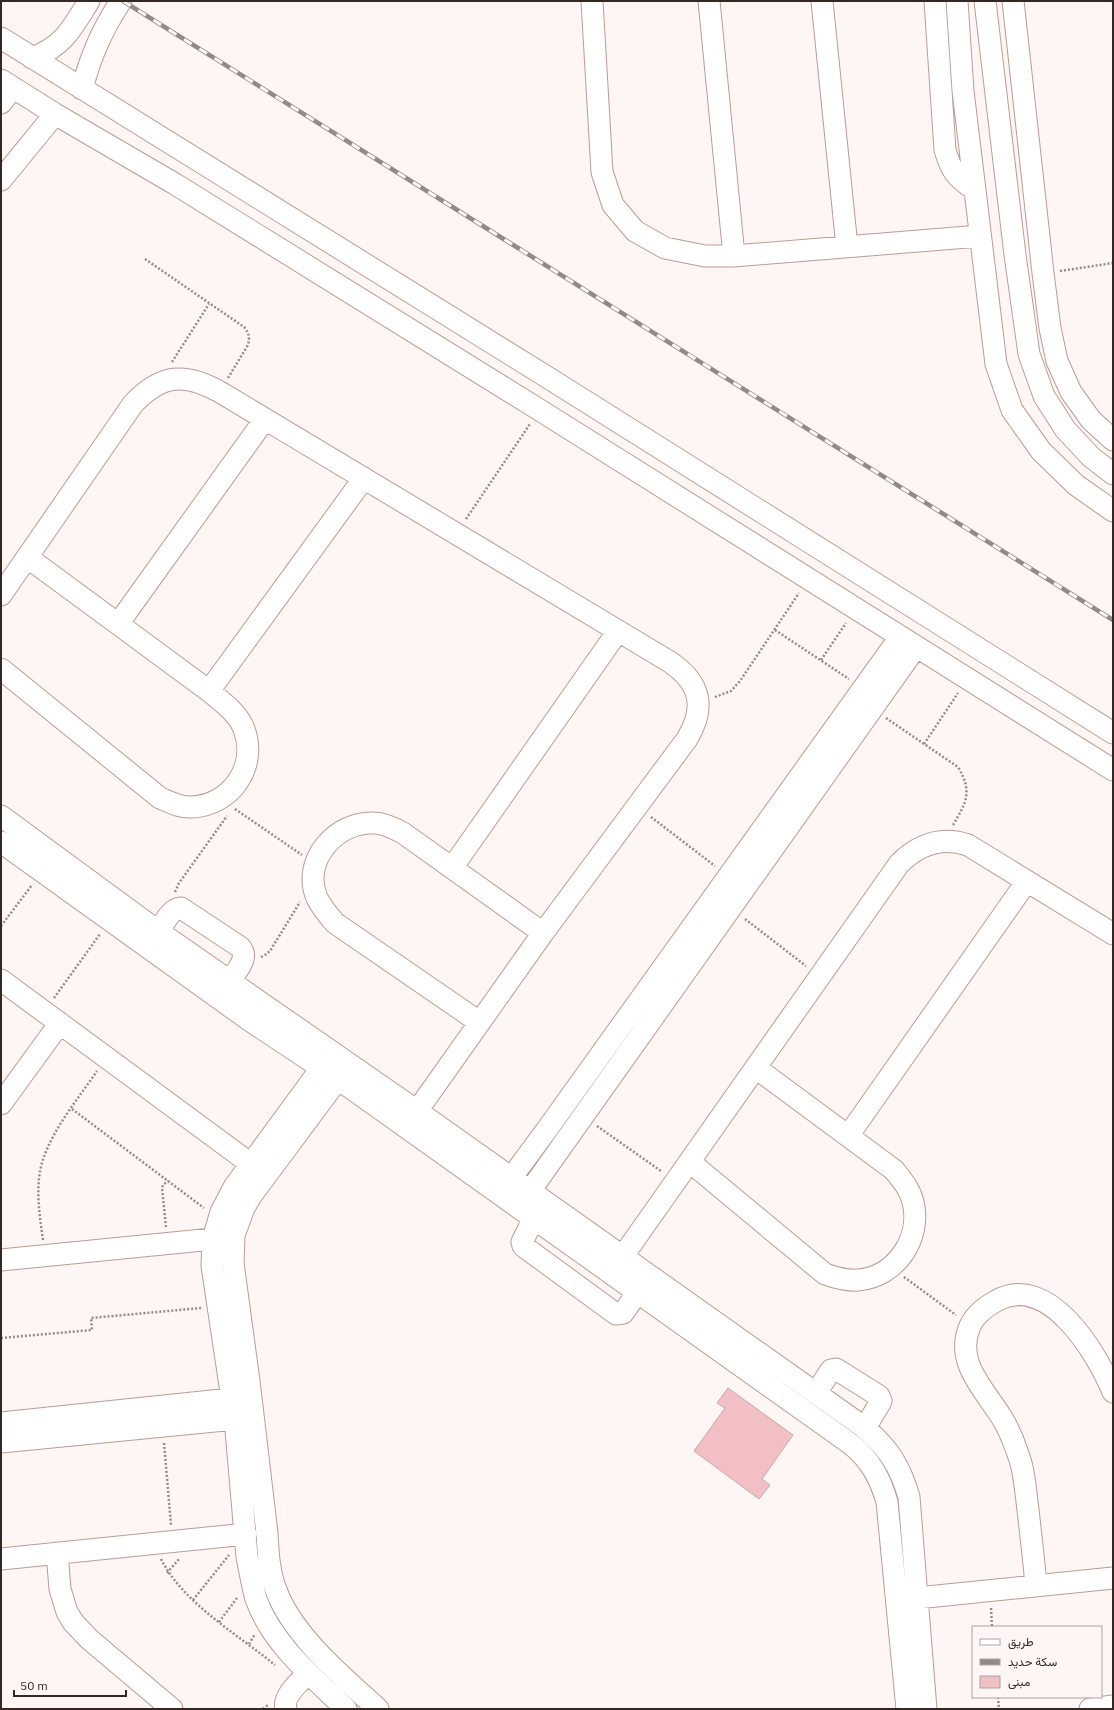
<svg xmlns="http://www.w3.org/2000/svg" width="1114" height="1710" viewBox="0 0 1114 1710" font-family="'IBM Plex Sans',Vazirmatn,sans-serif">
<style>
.building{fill:#f2bfc5;stroke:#cba7aa}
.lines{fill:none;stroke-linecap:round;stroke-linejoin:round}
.minor-casing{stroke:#bd9b95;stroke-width:23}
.path{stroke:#958b88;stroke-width:2.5;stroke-dasharray:2 2;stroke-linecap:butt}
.minor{stroke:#fff;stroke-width:21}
.rail-casing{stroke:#938986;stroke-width:4.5}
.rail{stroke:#fdf6f4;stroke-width:3;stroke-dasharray:9;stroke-linecap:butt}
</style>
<rect width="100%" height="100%" fill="#fdf6f4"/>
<path class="building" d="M728 1388 793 1435 762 1479 770 1485 759 1499 694 1451 725 1408 717 1403Z"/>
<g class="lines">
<defs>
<path id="minor" d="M592 1 602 172 613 205 635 231 665 248 705 256H734L980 236
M709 1 734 256
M822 1 847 247
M935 1 945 150C951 170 956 178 974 189
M957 1 963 91 996 364 1012 410 1041 451 1076 485 1113 511
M985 1 1015 255 1029 354 1044 396 1065 429 1091 457 1113 474
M1013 1 1043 273 1050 328 1057 361 1071 392 1091 420 1113 440
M1 38 547 377 1113 733
M32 58C64 46 72 28 89 1
M1 80 55 114 175 184 530 404 1113 770
M82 89C91 55 102 30 121 1
M1 103 13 88
M1 180 55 114
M1 595 133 404C161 374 185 372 220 392L670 662C701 683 706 708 687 739L543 933 417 1111
M118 624 265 419
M1 669 160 798C170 802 180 808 192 807 231 805 258 767 244 729 238 713 222 702 209 691L27 557
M209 691 364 478
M1 816 159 932 417 1111 865 1428C889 1449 900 1466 909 1497L926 1709
M1 842 249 1020 338 1079 852 1445C871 1461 880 1478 887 1502L907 1709
M452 868 618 631
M159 932C164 923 170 909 181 908L240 947C250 958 236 971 230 981
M1 980 251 1164
M479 1022 335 923C328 915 322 908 317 898 301 861 336 821 374 823 384 823 394 828 403 833L543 933
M322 1067 234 1187 221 1212 213 1239 212 1266 235 1419 247 1557C250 1571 252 1585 256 1599 272 1644 313 1677 346 1709
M338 1079 251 1196 244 1208 234 1235 233 1263 249 1381 267 1533C268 1552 269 1572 276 1590 293 1636 342 1676 378 1709
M1 1104 60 1023
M848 1136 1027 881
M690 1162 825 1274C836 1278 846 1281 858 1280 896 1277 922 1238 913 1202 910 1189 902 1180 894 1170L756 1068
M511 1178 548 1128 900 637
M530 1191 916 647
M534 1218 522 1242 523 1246 616 1314 623 1313 638 1292
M623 1256 899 864C918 845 941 836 968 845L1113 934
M1 1260 213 1239
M816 1393 831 1370 836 1369 879 1396 881 1401 880 1403 865 1428
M1 1423 231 1399
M1 1442 235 1419
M57 1553 60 1589 67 1612 73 1622 89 1639 172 1709
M1 1559 246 1534
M1036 1586C1034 1561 1031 1536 1028 1510 1026 1495 1025 1478 1021 1463 1016 1447 1011 1432 1002 1418 985 1390 954 1362 970 1326 975 1315 985 1307 996 1301 1048 1271 1097 1353 1113 1392
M917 1598 1113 1578
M286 1709C282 1696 300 1682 308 1673
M1090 1709 1113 1706"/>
</defs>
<use href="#minor" class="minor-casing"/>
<path class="path" d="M145 259 244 327C249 333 250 337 248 345L228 378
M1060 271 1113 263
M172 362 209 304
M466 519 530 424
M775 630 849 679
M821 660 846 623
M715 697 731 691 740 681 799 593
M886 718 958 767C973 792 966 803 953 825
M924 744 958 693
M235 809 302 855
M651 817 715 866
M175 892 179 883 227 816
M745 919 806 966
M1 926 32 885
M261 957 265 955 270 951 300 902
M54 998 100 934
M72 1109 204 1208
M597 1126 661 1171
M166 1227 162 1188 163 1185 168 1181
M43 1240C40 1219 37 1199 39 1178 43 1140 76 1102 97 1071
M904 1277 956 1315
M1 1338 92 1330 91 1318 201 1308
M164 1443 171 1525
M161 1559C183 1603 237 1634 275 1665
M167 1573 180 1558
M193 1600 229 1555
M991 1608 992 1627
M219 1622 237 1598
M249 1644 255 1634
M998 1697 999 1709
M263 1709 269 1704"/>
<use href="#minor" class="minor"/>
<defs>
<path id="rail" d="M123 1 1113 620"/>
</defs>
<use href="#rail" class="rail-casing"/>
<use href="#rail" class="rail"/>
</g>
<rect width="1114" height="1710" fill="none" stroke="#342724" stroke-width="4"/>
<rect x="972" y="1626" width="130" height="72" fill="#fdf6f4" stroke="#ada3a1"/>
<rect x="980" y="1639" width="20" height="6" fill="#ffffff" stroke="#ada3a1"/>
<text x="1008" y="1646" font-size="12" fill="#342724">طريق</text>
<rect x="980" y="1659" width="20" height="6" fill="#938986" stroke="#ada3a1"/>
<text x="1008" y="1666" font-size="12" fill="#342724">سكة حديد</text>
<rect x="980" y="1676" width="20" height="12" fill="#f2bfc5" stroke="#ada3a1"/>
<text x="1008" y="1686" font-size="12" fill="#342724">مبنى</text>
<path d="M14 1690v6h112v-6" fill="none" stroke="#342724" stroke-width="2"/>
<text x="20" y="1690" font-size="12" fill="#342724" stroke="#fdf6f4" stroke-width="3" paint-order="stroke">50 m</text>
</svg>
